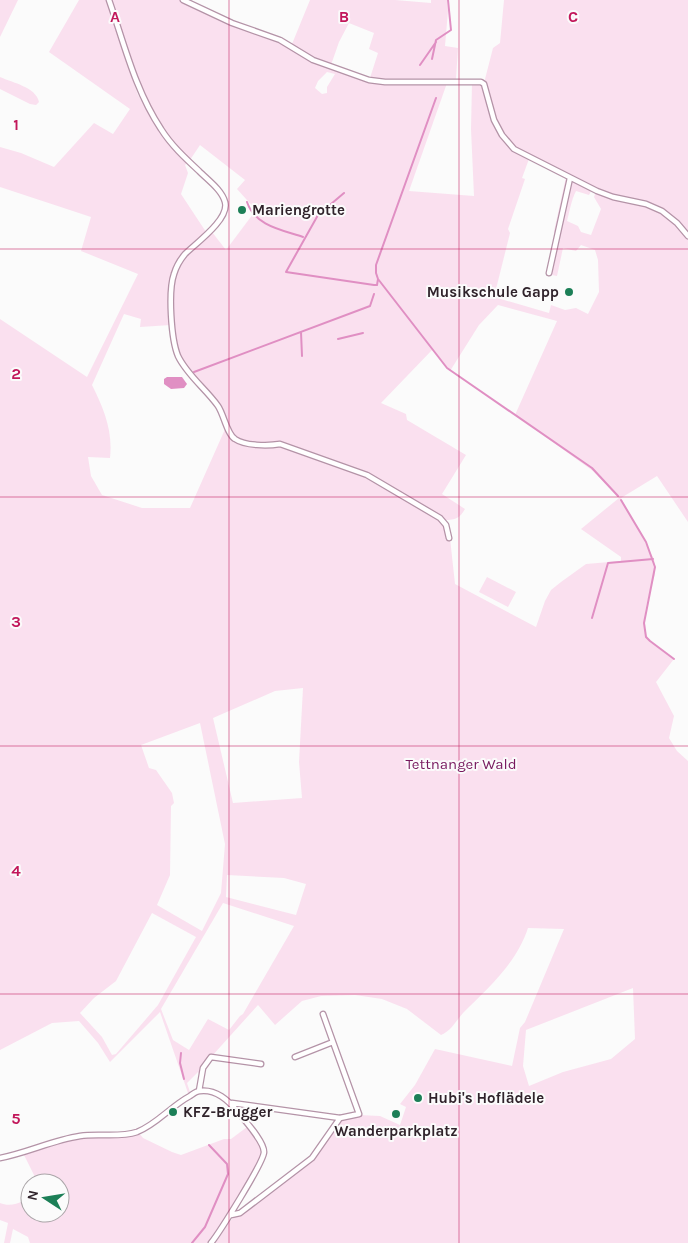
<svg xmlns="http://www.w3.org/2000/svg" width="688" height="1243" viewBox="0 0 688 1243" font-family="Karla,sans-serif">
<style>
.green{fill:#fae0ef;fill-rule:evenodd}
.water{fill:#e08fc3}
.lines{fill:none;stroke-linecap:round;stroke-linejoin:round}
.stream{stroke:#e08fc3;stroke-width:2}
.street-casing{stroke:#b493a7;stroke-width:7}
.street{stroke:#fff;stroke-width:4.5}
.grid{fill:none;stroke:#c2185b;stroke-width:1;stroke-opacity:0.55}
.poi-dot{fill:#1c7f57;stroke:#fbfbfb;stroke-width:2}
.labels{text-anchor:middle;stroke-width:4;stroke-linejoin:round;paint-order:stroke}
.poi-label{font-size:15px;font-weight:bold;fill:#30232b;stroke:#fbfbfb;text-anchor:start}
.park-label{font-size:15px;fill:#77185e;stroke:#fbfbfb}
.grid-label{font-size:16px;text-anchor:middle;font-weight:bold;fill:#c2185b;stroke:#fbfbfb;stroke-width:4;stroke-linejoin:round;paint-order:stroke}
</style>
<rect width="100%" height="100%" fill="#fbfbfb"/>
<path class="green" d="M0 0H18L0 37Z
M79 0H106L138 95 157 127 187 163 185 165 188 173 181 194 208 235 212 232 226 250 256 210 237 189 245 180 200 145 190 160 163 131 142 92 110 0H180L223 20 282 42 337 71 366 81 370 78 378 53 369 49 374 33 349 23 339 42 331 65 309 56 292 44 310 0H395L431 3V0H447L448 11 445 46 458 48 456 79 421 80 419 83H447L409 191 474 196 471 129 472 83H484L493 48 500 43 504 0H688V522L657 476 621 498 654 559 655 567V574C651 590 637 626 649 639 655 647 666 653 674 659L656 682 674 716 669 738 677 751 688 761V1243H215L231 1220 314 1159 341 1119 359 1115 380 1116 400 1125 406 1107 400 1104 415 1085 435 1049 512 1066 520 1028 525 1022 564 929 528 928C516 964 489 987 463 1013 456 1021 451 1031 441 1035L407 1009 382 999 355 995 321 996 302 1001 275 1025 258 1005 203 1066 200 1076 198 1072 187 1083 190 1092 188 1093 160 1012 110 1062 98 1043 79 1021 52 1023 0 1050V319L87 377 138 274 81 251 91 217 0 187V147L21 153 54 167 94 123 113 134 130 109 49 52ZM327 72 335 74 327 87V93L322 94 315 88 318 81ZM529 159 566 177 554 231 555 243 552 275 557 276 563 248 576 251 581 245 595 250 598 260 599 292 588 314 576 308 565 310 551 305 549 313 494 297 510 233 508 229 525 179 522 178ZM592 189 596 191 594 197 601 209 591 235 581 232 578 226 567 221C570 210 571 201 576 191L589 195ZM498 305 557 321 515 415 593 471 619 498 581 529 621 557V561L586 564 561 582 551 590 545 601 536 627 455 584 449 529 445 520C455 520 460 518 465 509L442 494 466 455 407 420 406 414 381 403 433 349 450 371 479 325ZM124 314 141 319 140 327 171 325 177 355 221 410 229 425 226 427 190 508H142L102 495 91 476 88 457 110 458C113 431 104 409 92 385ZM303 688 299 762 302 798 233 803 213 718 275 691ZM200 723 225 844 221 893 202 931 157 905 170 875 171 806 174 803 172 793 156 770 149 768 141 745ZM227 875 284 878 306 884 296 915 226 897ZM223 903 294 926 243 1014 240 1016 229 1030 208 1019 189 1050 173 1040 161 1009ZM152 913 196 937 158 1005 116 1054 112 1055 102 1037 80 1013 94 998 116 981ZM633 988 635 1039 611 1059 563 1072 529 1086 523 1066 526 1030Z
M0 77C13 83 36 87 39 102L36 105 30 104 0 89Z
M487 577 516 592 508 607 479 592Z
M247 1127C254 1137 264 1145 261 1158L219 1230 207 1243H30L28 1237 13 1229 10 1243H4L8 1223 0 1220V1203C7 1206 16 1205 23 1201V1197H30V1213H60V1183H38L23 1153 35 1151 79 1138 139 1133 143 1138 172 1152 181 1155 224 1139H231Z"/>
<path class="water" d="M167 377H182L187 384 184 388 171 389 164 384V379Z"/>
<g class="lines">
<path class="stream" d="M432 59 436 40 451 30 448 0
M420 65 436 42
M436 98 376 265V273L378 279 447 368 592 468 618 496
M344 193 318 215 286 272 374 285H377L378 279
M247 202C255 226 282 230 303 237
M301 332 302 356
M338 339 363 333
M194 372 370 306 374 294
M621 500 646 542 655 567 644 623 646 637 650 641 674 659
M592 618 608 563 653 559
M181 1053 180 1063 184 1079
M192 1243 205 1227 228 1174 227 1164 209 1145"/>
<defs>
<path id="street" d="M109 0C124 43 135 90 161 129 171 145 185 158 199 171 208 180 222 190 225 202 230 219 195 244 185 254 180 260 176 267 174 274 168 291 171 339 178 356 187 375 206 389 218 406 224 415 227 434 235 439 245 446 268 446 280 444L367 475 440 518 446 525 449 538
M183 0 232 23 280 40 313 60 369 80 385 82H481L484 84 494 120 502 135 514 149 597 191 613 197 646 204 662 211 677 223 688 236
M549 273 570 178
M323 1014 333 1042
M199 1091 203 1068 211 1057 261 1064
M232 1103 340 1118 359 1114 333 1042 295 1057
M0 1158C27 1153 53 1140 80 1136 99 1133 119 1138 137 1132 156 1125 171 1106 190 1096 193 1094 196 1091 200 1091 216 1089 228 1100 238 1112 245 1121 264 1141 264 1152 264 1162 219 1233 211 1243
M231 1215 240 1213 312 1158 340 1118"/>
</defs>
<use href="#street" class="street-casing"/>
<use href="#street" class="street"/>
</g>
<path class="grid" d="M229 0V1243M459 0V1243M0 249H688M0 497H688M0 746H688M0 994H688"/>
<g class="poi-dot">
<circle cx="242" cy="210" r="5"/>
<circle cx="569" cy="292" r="5"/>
<circle cx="418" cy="1098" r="5"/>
<circle cx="173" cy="1112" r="5"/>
<circle cx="396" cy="1114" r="5"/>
</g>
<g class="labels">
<g class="poi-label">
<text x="252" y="215">Mariengrotte</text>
<text x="559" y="297" text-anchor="end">Musikschule Gapp</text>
<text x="428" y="1103">Hubi's Hoflädele</text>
<text x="183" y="1117">KFZ-Brugger</text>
<text x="396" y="1136" text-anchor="middle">Wanderparkplatz</text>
</g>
<g class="park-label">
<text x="461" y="769">Tettnanger Wald</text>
</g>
</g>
<g class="grid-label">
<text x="115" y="22">A</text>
<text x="344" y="22">B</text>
<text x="573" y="22">C</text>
<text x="16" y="130">1</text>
<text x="16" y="379">2</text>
<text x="16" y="627">3</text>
<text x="16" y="876">4</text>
<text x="16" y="1124">5</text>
</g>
<g transform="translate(45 1198) rotate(282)"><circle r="24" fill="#fbfbfb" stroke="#aaa5a8"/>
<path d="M0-4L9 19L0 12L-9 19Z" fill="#1c7f57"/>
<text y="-8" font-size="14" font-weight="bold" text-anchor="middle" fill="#30232b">N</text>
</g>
</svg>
